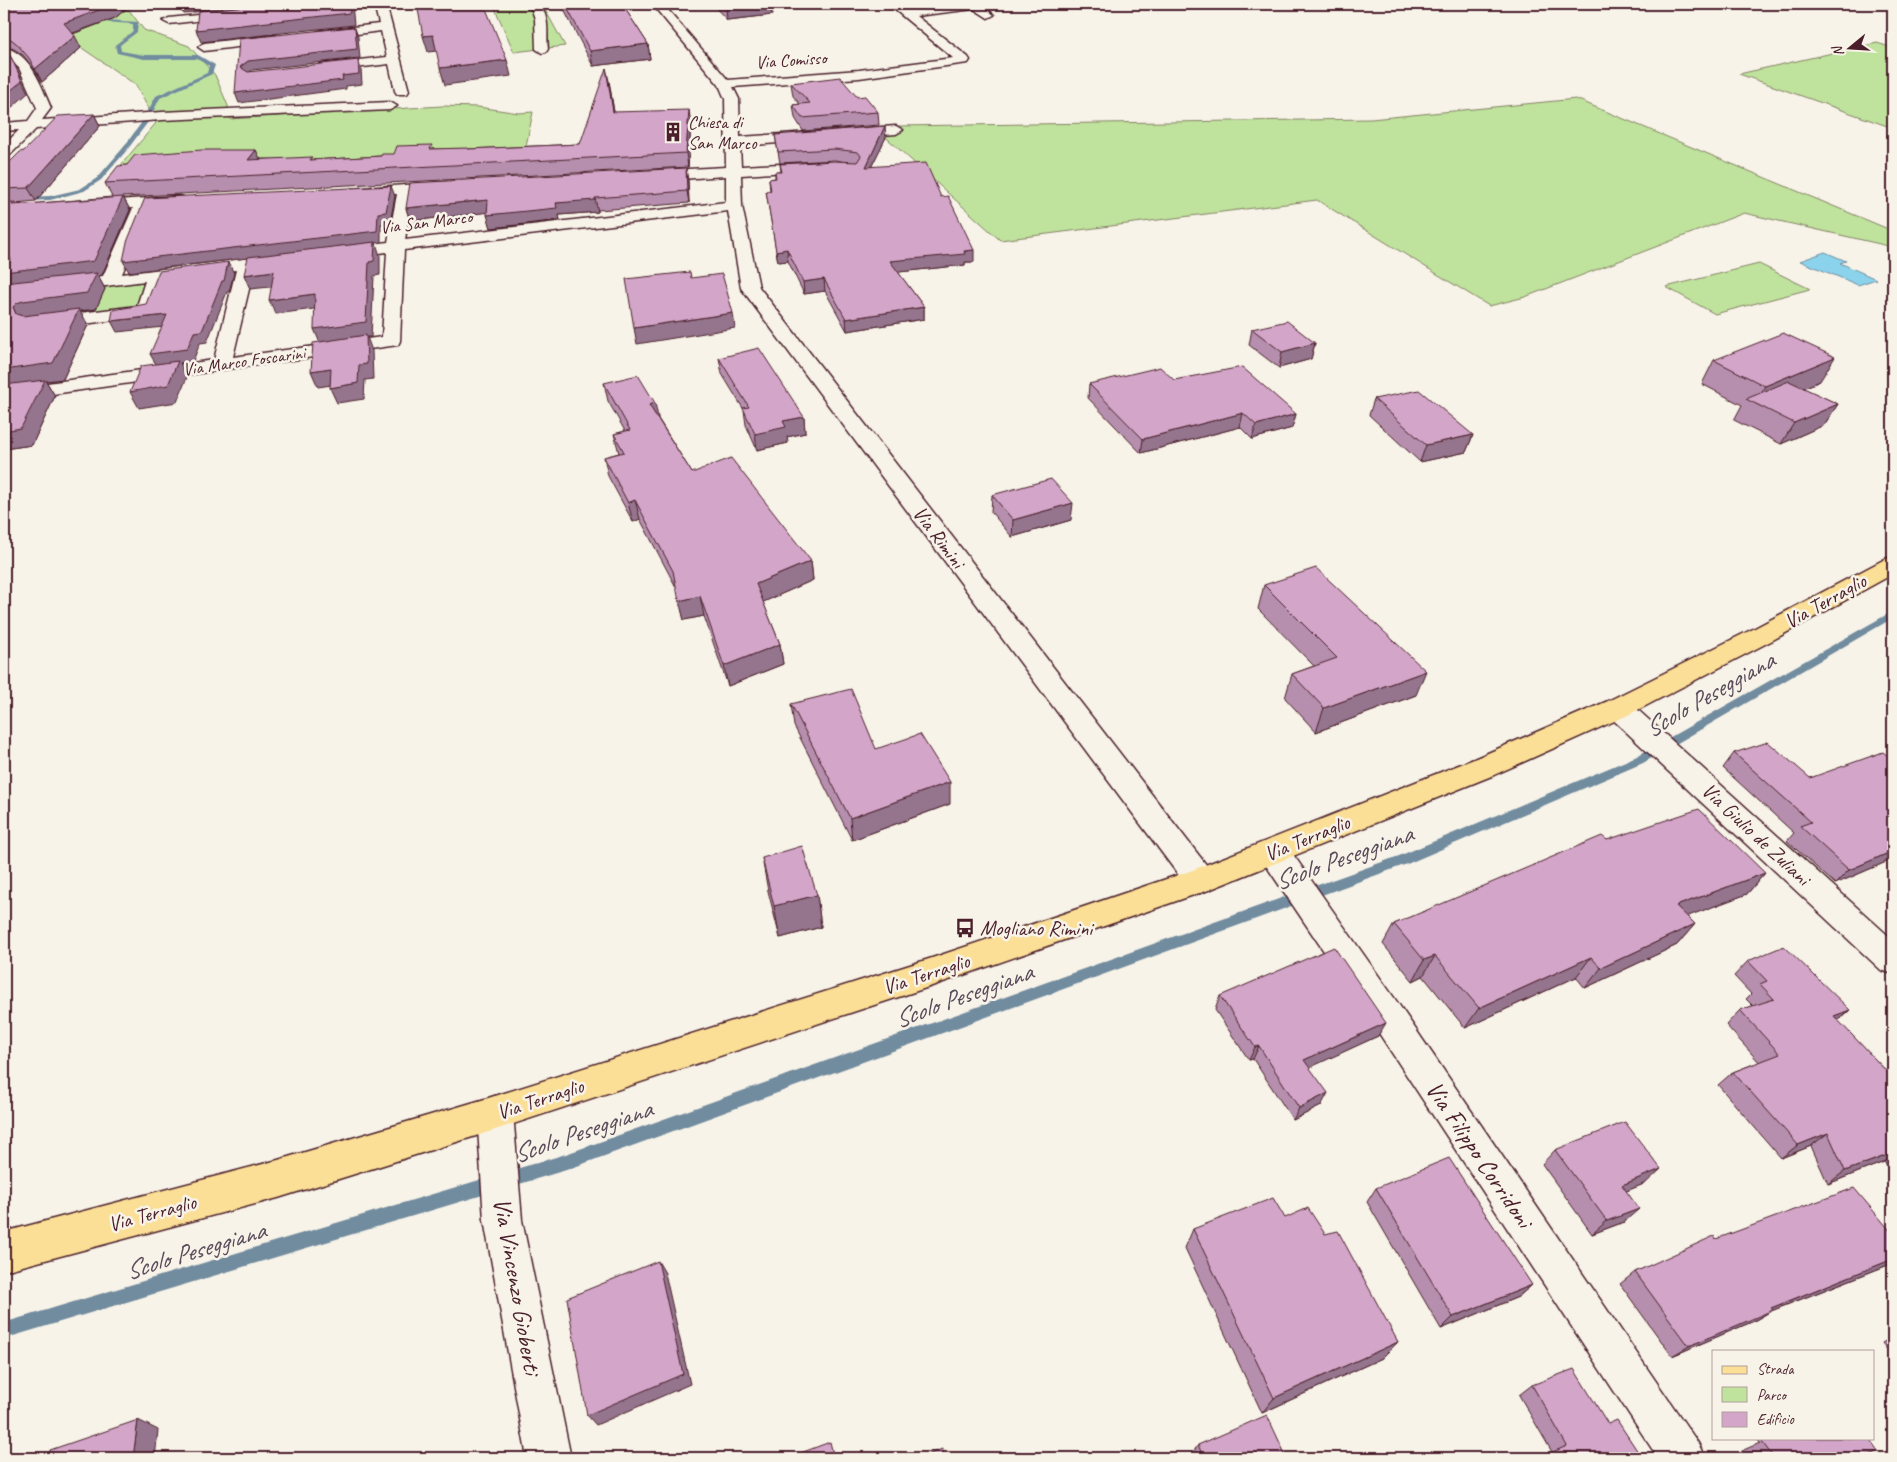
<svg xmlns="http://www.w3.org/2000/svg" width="1897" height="1462" viewBox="0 0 1897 1462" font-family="Caveat,sans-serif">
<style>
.green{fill:#bfe39d;stroke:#848164}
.water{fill:#8bd3ec;stroke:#718b9f}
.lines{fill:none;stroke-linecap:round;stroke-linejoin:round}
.stream{fill:#718b9f;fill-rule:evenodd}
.minor-casing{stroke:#4a1f2b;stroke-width:3}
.major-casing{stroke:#4a1f2b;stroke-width:3}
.minor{fill:#f7f3e8;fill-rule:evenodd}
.major{fill:#fbdf96;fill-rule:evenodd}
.wall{fill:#b58fad;stroke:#4a1f2b}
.shaded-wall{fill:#94748d;stroke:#4a1f2b}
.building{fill:#d3a6c9;stroke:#4a1f2b}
.labels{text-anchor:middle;stroke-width:5;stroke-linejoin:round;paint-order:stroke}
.far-street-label{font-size:18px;fill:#4a1f2b;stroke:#f7f3e8}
.far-poi-label{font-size:18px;fill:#4a1f2b;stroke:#f7f3e8;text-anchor:start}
.street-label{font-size:21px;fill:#4a1f2b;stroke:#f7f3e8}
.poi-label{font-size:21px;fill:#4a1f2b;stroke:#f7f3e8;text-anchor:start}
.near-street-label{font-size:25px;fill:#4a1f2b;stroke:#f7f3e8}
.near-water-label{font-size:26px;font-style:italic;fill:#5a4c5b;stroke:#f7f3e8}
</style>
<rect width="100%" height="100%" fill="#f7f3e8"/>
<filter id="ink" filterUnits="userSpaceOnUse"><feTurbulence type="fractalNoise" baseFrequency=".02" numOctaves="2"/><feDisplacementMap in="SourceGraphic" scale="10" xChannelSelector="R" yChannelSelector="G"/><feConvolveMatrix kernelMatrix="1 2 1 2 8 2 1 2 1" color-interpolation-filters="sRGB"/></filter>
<g filter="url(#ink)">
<path class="green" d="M4 4H47L46 10H129L144 30 189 46 215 75 228 106 230 119 442 106 478 107 519 113 533 112 526 146 514 157 121 165 156 123 136 85 60 33 4 20Z
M493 4H542L565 46 514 52Z
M1877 43 1893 48V128L1739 74Z
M1576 99 1893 231V247L1744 213 1525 297 1489 306 1317 200 1000 240 880 132H903L898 126 1371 119Z
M1759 264 1810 289 1715 314 1666 287Z
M146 280 135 308 42 320 57 291Z"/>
<path class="water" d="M1825 252 1846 261 1840 263 1876 279 1858 285 1800 261Z"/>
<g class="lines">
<path class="stream" d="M92 19 138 22 137 32 120 45 121 51 144 55H198L215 65 212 74 160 98 148 122 127 150 101 180 84 191 50 200 4 202V198L50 196 80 189 97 178 123 148 142 122 156 96 207 73 209 66 197 59H144L117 53 115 45 133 31V24L90 21Z
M1893 611V618L1643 763 1407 864 566 1170 10 1337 4 1334V1323L10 1321 566 1154 1399 856 1635 757Z"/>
<defs>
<path id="minor" d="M374 4H386L409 91 407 94H397L395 91 389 64 321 72 315 68 321 64 387 57 381 31 318 39 312 35 318 31 379 24Z
M526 4H538C551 16 546 33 548 49L546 52 542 53 536 49 535 19 532 10Z
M652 4H663L728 80 859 70 953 58 888 4H900L908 10 959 4H981L994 15 988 18 974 9 916 16 968 57 970 60 968 63 859 78 733 87 739 99 740 137 896 126 903 130 896 134 740 146 741 166 819 162 824 163 826 166 824 169 819 170 741 175 742 206 759 287 1211 871 1215 880 1211 889 1200 893 1189 889 744 292 741 288 728 211 404 250 400 341 398 345 4 401V389L214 360 236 270 163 279 153 311 150 315 144 316 47 329 41 327 38 323 41 319 47 317 137 306 145 281 4 299V289L103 276 133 208 90 210 84 208 82 205 84 202 180 196 186 198 188 201 186 204 149 207 122 274 283 254 289 255 291 259 289 263 254 268 233 357 382 337 387 252 340 258 334 257 332 253 334 249 340 248 388 242 397 194 355 197 350 195 347 192 350 189 447 182 452 184 455 187 452 190 447 192 412 193 405 240 726 202V176L650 181 645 179 642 176 645 173 650 171 726 167 725 99 719 85Z
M235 11 241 14 239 16 169 24 163 21 169 18Z
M275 35 281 39 279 42 204 51 198 47 204 43Z
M4 47C31 54 41 85 51 108L42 120 162 112 390 102 397 106 390 110 162 120 36 129 9 156 4 157V145L19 130 4 131V123L28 121 37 108 19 68 4 55Z
M1618 698 1628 701 1893 940V974L1881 970 1608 715 1605 708 1608 701Z
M1274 840 1285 843 1395 999 1698 1443 1705 1458H1658L1371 1021 1263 861 1259 852 1263 843Z
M495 1096 508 1101 513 1113 522 1220 571 1458H527L484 1220 477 1113 482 1101Z"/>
<path id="major" d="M1893 556V574L1771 641 1628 715 1494 775 1211 889 929 987 495 1130 278 1198 4 1271V1232L278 1160 495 1096 929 959 1190 871 1474 759 1608 701 1753 629 1885 559Z"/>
</defs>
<use href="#minor" class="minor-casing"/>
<use href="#major" class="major-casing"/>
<use href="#minor" class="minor"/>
<use href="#major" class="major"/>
</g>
<path class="wall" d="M14 4H132L115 18 73 34 81 48 42 82 35 70 23 55 14 49 4 46V14Z
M561 4H622L648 44 650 59 593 66Z
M712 4H771L772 15 727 20Z
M609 81 614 112 691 124 688 167 123 197 130 210 102 275 98 276 105 289 96 309 80 311 88 325 63 379 46 381 55 396 32 445 4 449V283H9L4 274V270L7 265 4 262V168L24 151 94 114 100 126 36 201 15 203 17 205 112 197 105 183 127 165 256 150 260 159 313 160 381 156 434 149H469L580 144Z
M791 83 857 97 878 112 879 125 803 131 795 118 793 105 800 104 793 96Z
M775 135 886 137 871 167 941 197 974 262H965V265L898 272 924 307V319L847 331 825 291 804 294 788 261 778 262 766 191H770L769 179 775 178V172H781L780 164 846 162 835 160 780 163Z
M688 180 689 203 598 210V212L559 215 560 220 491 228 487 212 410 221 406 208Z
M1252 329 1315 343 1311 359 1279 368 1249 345Z
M719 358 804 417 805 433 787 437 788 443 757 450 746 425 744 410 722 374Z
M1714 360 1820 381 1803 388 1838 404 1824 425 1781 444 1734 420 1742 405 1702 384Z
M1174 380 1296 414 1292 428 1252 439 1240 427 1141 453 1088 398 1089 384Z
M604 383 659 420 692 473 811 561 813 580 763 602 780 644 783 664 728 686 704 616 684 620 677 589 640 519 633 522 608 476 604 457 619 453 614 434 625 431 608 401Z
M1374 399 1473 435 1466 452 1420 462 1369 415Z
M992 495 1071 520 1012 537 991 512Z
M1264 585 1416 695 1316 732 1285 698 1292 674 1314 666 1258 609Z
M791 704 876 749 950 804 852 840 794 726Z
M1734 753 1810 778 1893 760V859L1835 884 1787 841 1794 833 1723 768Z
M1607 840 1765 873 1747 894 1687 916 1695 924 1677 945 1585 988 1576 977 1465 1028 1423 976 1413 981 1383 944 1394 924Z
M762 858 817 895 821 927 780 938 768 891Z
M1748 961 1850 1010 1838 1021 1893 1078V1172L1884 1162 1828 1184 1811 1146 1781 1158 1718 1085 1733 1072 1759 1062 1726 1025 1740 1010 1753 1006 1746 999 1751 994 1734 976Z
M1220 996 1378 1036 1309 1067 1321 1106 1293 1120 1253 1059 1249 1060 1215 1010Z
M1555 1150 1646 1183 1626 1191 1624 1222 1592 1234 1542 1164Z
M1376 1188 1532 1285 1518 1297 1441 1329 1367 1202Z
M1285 1218 1325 1234 1398 1342 1382 1358 1262 1413 1185 1248 1193 1229Z
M1893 1234V1262L1888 1265 1771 1311 1754 1321 1672 1356 1620 1284 1635 1272 1716 1239Z
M1893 1337V1357L1882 1343Z
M1532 1385 1608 1424 1642 1458H1540L1552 1452 1519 1395Z
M1757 1438H1869L1864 1458H1747L1741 1451 1760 1443Z
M1198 1445 1287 1458H1194L1192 1454Z"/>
<path class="shaded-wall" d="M113 4H132L115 18 70 34 64 23Z
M179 4H282L183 13Z
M349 4H352L354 25 201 42 196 30Z
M764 4H771L772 15 727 20 726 8Z
M355 28 358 37 360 58 252 70 244 77 240 67 248 61Z
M433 35 437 51 428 52 423 36Z
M75 36 81 48 42 82 35 69Z
M648 44 650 59 593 66 590 51Z
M11 57 17 69 28 93 4 114V96Z
M358 60 361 69 362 84 346 86V89L239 103 235 93 342 76Z
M507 60 511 76 445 85 440 68Z
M606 68 609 81 616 125 613 112Z
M689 110 691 124 688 167 686 153Z
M94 114 100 126 36 201 28 188Z
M885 126 886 137 866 178V167Z
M256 150 262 163 248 160Z
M686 168 688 180 689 203 687 191Z
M391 186 395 196 390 223 381 224V242L376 243 380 256V275L374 276 371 337H367L372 351 373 379 365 380 364 399 337 403 330 388 358 383 320 343 314 329 369 262 375 243 129 272 123 261 378 213Z
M123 197 130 210 102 275 98 276 105 289 96 309 80 311 88 325 63 379 46 381 55 396 32 445 4 449V370L26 318 16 314 13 307 11 286 4 274V272Z
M595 198 598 212 559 215 560 220 491 228 487 215 556 203Z
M488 200 491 212 410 221 406 208Z
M787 249 788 261 778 262 776 251Z
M974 250V262H965V265L890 273V261Z
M228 262 234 273 229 292H227L207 342 200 343 193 361 180 363 187 377 177 402 139 408 130 392 157 366 150 354 194 332Z
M274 271 280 286 250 289 244 275Z
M824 279 825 291 804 294 803 282Z
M315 294 321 308 276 314 269 300Z
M924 307V319L847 331 846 319Z
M733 313 735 328 637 344 634 328Z
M167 315 173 326 117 332 111 321Z
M1315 343 1311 359 1279 368 1282 352Z
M1835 357 1820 381 1760 406 1755 403 1765 386Z
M331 368 338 384 318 387 311 371Z
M655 403 659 422 649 405Z
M1838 404 1824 425 1781 444 1794 423Z
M1243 413 1240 427 1141 453 1143 439Z
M1296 414 1292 428 1252 439 1256 425Z
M804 417 805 433 787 437 788 443 757 450 755 434 783 421Z
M1473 435 1466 452 1420 462 1426 445Z
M635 500 640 519 633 522 628 503Z
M1073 503 1071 520 1012 537 1013 520Z
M811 561 813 580 759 604 756 584Z
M700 596 704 616 684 620 679 601Z
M780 644 783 664 728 686 724 666Z
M1426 671 1416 695 1316 732 1324 708Z
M950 782V804L852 840 850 818Z
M1893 851V859L1835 884 1849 870Z
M1765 873 1747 894 1659 927 1676 906Z
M817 895 821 927 780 938 774 906Z
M1695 924 1677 945 1585 988 1601 968Z
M1435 956 1423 976 1413 981 1424 960Z
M1591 957 1576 977 1465 1028 1479 1008Z
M1850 1010 1833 1024 1834 1016Z
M1386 1023 1378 1036 1298 1073 1304 1060Z
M1259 1046 1253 1059 1249 1060 1255 1047Z
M1328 1093 1321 1106 1293 1120 1299 1108Z
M1828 1133 1811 1146 1781 1158 1798 1145Z
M1893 1153V1155L1884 1162 1828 1184 1845 1171Z
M1661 1169 1646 1183 1607 1199 1622 1185Z
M1639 1209 1624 1222 1592 1234 1607 1221Z
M1893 1259V1262L1888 1265 1771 1311 1754 1321 1672 1356 1689 1346 1771 1308Z
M658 1261 665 1273 690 1384 596 1425 587 1415Z
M1532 1285 1518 1297 1441 1329 1453 1317Z
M1398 1342 1382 1358 1262 1413 1274 1398Z
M138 1420 158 1430 155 1458H133Z"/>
<path class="building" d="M14 4H113L110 6 64 23 75 36 35 69 29 58 16 43 8 37 4 36V14Z
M265 4H349L350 13 196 30 198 11Z
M417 4H484L507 60 440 68 433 35 423 36Z
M565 4H622L648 44 590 51Z
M721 4H764L726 8Z
M352 27 355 28 357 49 248 61 240 67 248 72 358 60 359 74 342 76 343 80 235 93 239 39Z
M4 51 11 57 22 81 4 96Z
M606 68 613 112 689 110 686 153 105 183 118 166 127 165 135 155 202 150H256L248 160 312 157 310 160 381 156 382 154H394L397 146 432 145 430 149 468 148V149L580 144Z
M840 77 857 97 865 96 878 112 802 118 793 105 810 103 791 83Z
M94 114 28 188 4 189V168L20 152 24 151 58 116Z
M885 126 866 167 926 163 941 197 948 196 974 250 964 251 965 254 890 261 924 307 846 319 824 279 803 282 787 249 776 251 766 191H771L769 179 776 178 775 172H782L780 164 834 161 857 162 861 156 858 152 834 149 778 152 775 135Z
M686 168 687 191 595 198V200L556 203 557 208 487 215 488 200 406 208 410 183Z
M391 186 386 212 378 213 377 231 123 261 127 242 145 198Z
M123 197 94 261 4 272V270L11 259 4 254V203L15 202 12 205Z
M375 242 374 261 369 262 366 322 314 329 315 294 269 300 274 271 244 275 248 257Z
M228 262 224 281H222L202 331 194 332 187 349 150 354 167 315 111 321 113 310 146 304 159 271Z
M690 272 691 278 722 274 733 313 634 328 626 279Z
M97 273 87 293 23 301 17 303 13 307 16 314 23 316 79 309 53 363 4 370V283Z
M1287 321 1315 343 1282 352 1252 329Z
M1783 333 1835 357 1765 386 1714 360Z
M366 335 367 364 359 365 358 383 330 388 331 368 311 371 313 343Z
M759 348 804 417 783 421 786 427 755 434 743 408 749 407 719 358Z
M178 361 168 385 130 392 141 366Z
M1160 367 1174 380 1242 367 1296 414 1256 425 1243 413 1143 439 1089 384Z
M638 375 655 403 649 405 692 473 731 458 811 561 756 584 780 644 724 666 700 596 679 601 673 571 635 500 628 503 604 457 624 452 614 434 630 430 604 383Z
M45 380 21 428 4 431V385Z
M1789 381 1838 404 1794 423 1746 399Z
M1419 390 1473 435 1426 445 1374 399Z
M1051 479 1073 503 1013 520 992 495Z
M1316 568 1426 671 1324 708 1292 674 1337 658 1264 585Z
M851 689 876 749 920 734 950 782 850 818 791 704Z
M1768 742 1810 778 1883 752 1893 760V851L1849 870 1800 826 1811 822 1734 753Z
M1699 809 1765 873 1676 906 1695 924 1601 968 1591 957 1479 1008 1435 956 1424 960 1394 924 1602 836 1607 840Z
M802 846 817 895 774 906 762 858Z
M1784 946 1850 1010 1834 1016 1893 1078V1153L1845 1171 1828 1133 1798 1145 1733 1072 1780 1054 1740 1010 1774 999 1760 984 1767 981 1748 961Z
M1334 947 1386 1023 1304 1060 1328 1093 1299 1108 1259 1046 1255 1047 1220 996Z
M1625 1122 1661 1169 1622 1185 1639 1209 1607 1221 1555 1150Z
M1449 1158 1532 1285 1453 1317 1376 1188Z
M1854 1188 1893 1234V1259L1771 1308 1773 1310 1689 1346 1635 1272 1714 1236 1716 1239Z
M1273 1198 1285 1218 1308 1208 1325 1234 1338 1231 1398 1342 1274 1398 1193 1229Z
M658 1261 683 1374 587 1415 567 1298Z
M1574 1369 1608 1424 1617 1420 1642 1458H1551L1548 1454 1567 1446 1532 1385Z
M1267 1415 1287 1458H1204L1198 1445Z
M138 1420 133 1458H49L50 1450Z
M1770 1438H1869L1878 1451 1864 1458H1774L1762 1442Z
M830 1442 834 1458H799L798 1454Z
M942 1449 944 1458H920Z"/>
</g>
<defs>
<symbol id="building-bare" viewBox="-9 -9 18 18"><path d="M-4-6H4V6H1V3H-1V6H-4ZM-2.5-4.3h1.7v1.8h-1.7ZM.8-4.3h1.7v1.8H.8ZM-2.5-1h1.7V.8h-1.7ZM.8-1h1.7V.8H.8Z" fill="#4a1f2b" stroke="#f7f3e8" stroke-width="2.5" paint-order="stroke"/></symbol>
<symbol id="bus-bare" viewBox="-9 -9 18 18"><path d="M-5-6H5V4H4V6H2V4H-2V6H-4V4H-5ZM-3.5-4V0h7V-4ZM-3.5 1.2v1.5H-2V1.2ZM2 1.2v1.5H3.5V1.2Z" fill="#4a1f2b" stroke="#f7f3e8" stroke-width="2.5" paint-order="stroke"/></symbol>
</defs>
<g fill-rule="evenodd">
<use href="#building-bare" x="659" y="118" width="28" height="28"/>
<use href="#bus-bare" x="951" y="914" width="28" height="28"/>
</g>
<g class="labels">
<g class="far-street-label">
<text transform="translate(791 60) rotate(-4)" y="6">Via Comisso</text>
<text transform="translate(426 222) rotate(-7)" y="6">Via San Marco</text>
<text transform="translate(244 361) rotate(-8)" y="6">Via Marco Foscarini</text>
</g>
<g class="far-poi-label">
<text x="688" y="128">Chiesa di<tspan x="688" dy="21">San Marco</tspan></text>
</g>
<g class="street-label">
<text transform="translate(939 537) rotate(53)" y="7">Via Rimini</text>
<text transform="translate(1825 601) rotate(-29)" y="7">Via Terraglio</text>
<text transform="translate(1756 834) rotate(43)" y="7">Via Giulio de Zuliani</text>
<text transform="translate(1307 838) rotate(-22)" y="7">Via Terraglio</text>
<text transform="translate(926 974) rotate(-18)" y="7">Via Terraglio</text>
<text transform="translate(540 1099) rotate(-18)" y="7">Via Terraglio</text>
<text transform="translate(152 1213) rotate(-15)" y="7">Via Terraglio</text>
</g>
<g class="poi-label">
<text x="980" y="935">Mogliano Rimini</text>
</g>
<g class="near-street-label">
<text transform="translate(1480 1154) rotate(56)" y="9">Via Filippo Corridoni</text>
<text transform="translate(518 1286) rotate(80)" y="9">Via Vincenzo Gioberti</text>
</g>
<g class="near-water-label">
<text transform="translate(1709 694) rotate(-30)" y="9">Scolo Peseggiana</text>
<text transform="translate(1343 857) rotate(-20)" y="9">Scolo Peseggiana</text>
<text transform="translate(963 995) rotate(-20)" y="9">Scolo Peseggiana</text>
<text transform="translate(582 1131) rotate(-19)" y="9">Scolo Peseggiana</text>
<text transform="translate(195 1250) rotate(-17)" y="9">Scolo Peseggiana</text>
</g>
</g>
<rect width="1897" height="1462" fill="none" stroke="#f7f3e8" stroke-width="20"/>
<rect x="10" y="10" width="1877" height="1442" fill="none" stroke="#4a1f2b" stroke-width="2" filter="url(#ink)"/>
<rect x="1712" y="1350" width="162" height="90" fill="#f7f3e8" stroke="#b29e9c"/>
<rect x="1722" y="1366" width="25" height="8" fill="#fbdf96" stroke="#b29e9c"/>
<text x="1757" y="1374" font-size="15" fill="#4a1f2b">Strada</text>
<rect x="1722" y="1387" width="25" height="15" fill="#bfe39d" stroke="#b29e9c"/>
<text x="1757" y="1400" font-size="15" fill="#4a1f2b">Parco</text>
<rect x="1722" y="1412" width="25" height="15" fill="#d3a6c9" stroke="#b29e9c"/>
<text x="1757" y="1424" font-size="15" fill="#4a1f2b">Edificio</text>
<g transform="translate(1850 48) rotate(252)" stroke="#f7f3e8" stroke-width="4" paint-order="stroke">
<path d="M0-4L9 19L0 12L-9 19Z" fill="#4a1f2b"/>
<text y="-8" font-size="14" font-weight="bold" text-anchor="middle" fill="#4a1f2b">N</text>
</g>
</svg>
